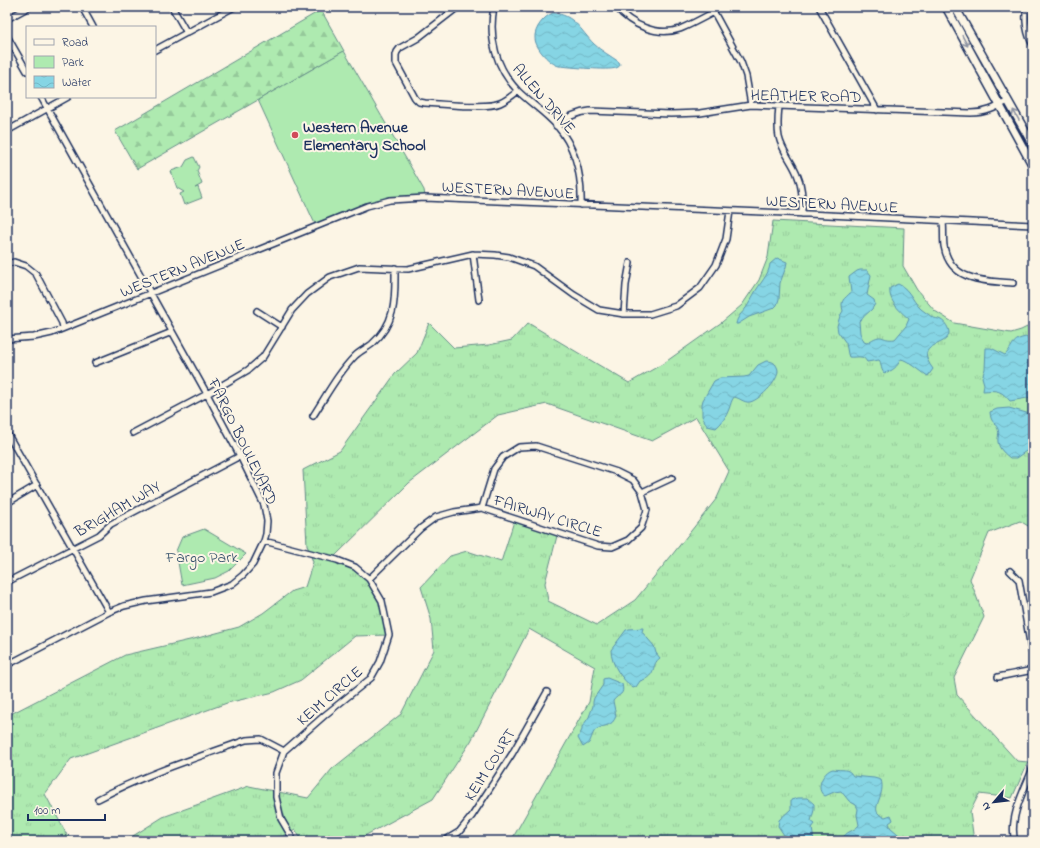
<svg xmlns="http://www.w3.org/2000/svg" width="1040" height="848" viewBox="0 0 1040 848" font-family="'Indie Flower',sans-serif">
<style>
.grass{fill:url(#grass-tufts);stroke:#648c87}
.forest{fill:url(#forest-firs);stroke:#648c87}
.park{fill:#aeeab0;stroke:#648c87}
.water{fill:url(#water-waves);stroke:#5b93ae}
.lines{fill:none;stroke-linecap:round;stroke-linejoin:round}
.street-casing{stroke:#1b2f5e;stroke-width:8}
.secondary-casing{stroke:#1b2f5e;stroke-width:10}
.street{stroke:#fcf5e5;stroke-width:5}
.secondary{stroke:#fcf5e5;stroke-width:7}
.oneway{stroke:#8c92a2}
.poi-dot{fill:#d1495b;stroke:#fcf5e5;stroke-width:1.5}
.labels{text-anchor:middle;stroke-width:4;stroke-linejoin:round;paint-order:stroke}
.street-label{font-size:16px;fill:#1b2f5e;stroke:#fcf5e5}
.poi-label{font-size:16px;font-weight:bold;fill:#1b2f5e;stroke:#fcf5e5;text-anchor:start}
.park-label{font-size:16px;fill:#38546e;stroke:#fcf5e5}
</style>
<defs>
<pattern id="grass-tufts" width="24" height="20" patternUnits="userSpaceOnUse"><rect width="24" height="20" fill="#aeeab0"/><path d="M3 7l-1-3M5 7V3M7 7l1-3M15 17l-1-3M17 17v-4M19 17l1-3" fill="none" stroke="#95c99a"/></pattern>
<pattern id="forest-firs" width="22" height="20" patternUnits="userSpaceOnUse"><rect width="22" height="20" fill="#aeeab0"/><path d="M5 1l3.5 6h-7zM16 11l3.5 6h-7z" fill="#95c99a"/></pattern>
<pattern id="water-waves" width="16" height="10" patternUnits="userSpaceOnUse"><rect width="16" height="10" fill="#86d5e4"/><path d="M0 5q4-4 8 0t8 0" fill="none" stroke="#73b7c6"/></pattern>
</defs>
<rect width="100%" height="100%" fill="#fcf5e5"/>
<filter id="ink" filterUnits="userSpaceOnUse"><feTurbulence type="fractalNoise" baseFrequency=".025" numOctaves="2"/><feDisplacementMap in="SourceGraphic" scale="8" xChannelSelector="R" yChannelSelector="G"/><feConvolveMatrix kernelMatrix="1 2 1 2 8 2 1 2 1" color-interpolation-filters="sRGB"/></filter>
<g filter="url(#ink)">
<path class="grass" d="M773 221 904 228 903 266 917 290 935 311 954 323 1011 333 1021 330 1033 324V529L1020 521 989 533 970 579 984 617 954 678 957 695 1017 761 1028 762 1012 798 979 794 970 812 974 841H511L589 702 595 667 529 629 471 741 433 799 355 841H302L295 829 275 841H125L163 817 249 786 308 798 332 769 401 714 434 650 431 619 421 587 450 556 467 551 501 562 515 518 558 532 545 583 548 601 597 625 635 600 672 555 717 498 729 471 696 417 652 441 547 404 498 415 409 483 333 558 355 567 369 579 382 601 389 635 355 636 301 680 274 692 227 703 71 759 45 794 67 835 75 841H7V716L125 655 194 639 239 627 263 613 292 591 305 587 313 562 307 545 303 470 340 451 395 374 417 353 429 323 454 348 489 345 512 340 528 323 629 383 664 363 722 322 742 305 759 280 768 257Z"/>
<path class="forest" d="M321 10 344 51 137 169 115 131Z"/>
<path class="park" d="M344 51 424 190 425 196 391 197 362 205 315 224 258 100Z
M194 157 199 167 197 171 202 184 195 188 198 187 202 198 184 205 180 194 184 192 177 188 171 171 183 167 187 160Z
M204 529 246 554 229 571 215 578 182 585 176 551 182 537Z"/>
<path class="water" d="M553 13C575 15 580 30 594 44 601 51 611 56 619 62L620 64C619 67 619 67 616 68 608 71 571 67 559 66 550 64 535 48 535 38 534 29 544 16 553 13Z
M777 258 787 262 786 267 780 283 779 299 777 305 774 308 749 317 738 324H736C737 317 742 313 746 308 749 304 751 299 754 294 759 284 769 275 770 264Z
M860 270H867L871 275 867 295 874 300 875 304 872 309 859 321 860 333 864 342 867 343C884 331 880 341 895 339L906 326 909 319C900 311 888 301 890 288L898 284C911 289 913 305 925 312 928 314 929 315 932 317 935 319 938 318 941 320 945 322 949 328 949 333 948 348 912 341 933 369L928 376C921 372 908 360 901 359 897 367 893 371 884 373 880 368 882 363 879 360L867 362C863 354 856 358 849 357L848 354 846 343 838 332 837 326 840 316 843 311C840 299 844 300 851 292L849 277 857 271Z
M1027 337 1030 341V348L1033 352V397L1010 401C1001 390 997 390 983 391L984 384 982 377 985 369 986 348H991L1005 355C1014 346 1011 339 1027 337Z
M766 361C771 361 775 362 777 367 783 377 760 400 750 402 744 403 740 398 734 397 731 401 731 404 729 409 726 417 722 423 716 428L707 426 702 416V404L703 400 714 381 720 378 744 377 749 376 758 365Z
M1009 408 1030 414 1033 417V451L1029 449 1016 458H1010C1005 454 999 449 998 442 997 438 1000 434 998 429 994 421 991 423 990 412L997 409Z
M643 628 642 632 654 646 656 653 660 658C650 665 658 676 640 681L636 687 633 688C622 679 611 665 611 650L626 630 629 629Z
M607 678 622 684C625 696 619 693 613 701L616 716C612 727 606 724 597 729 592 732 592 738 589 743L583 747 578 738 582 730V727L589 717 593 706V702L594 698 603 685V679Z
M833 769C842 771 848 767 853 776L874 778 881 780C886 794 871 808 879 814 881 816 883 816 885 817L891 815 893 820 889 823 890 827 906 841H841C847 829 853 833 859 825L857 815 858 809 856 805 849 801 841 791 834 792 825 796C814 790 823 771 833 769Z
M798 798H807L814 804V810L811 821 815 824 812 828 814 841H788L778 826 779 820 791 809V800Z"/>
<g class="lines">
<defs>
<path id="street" d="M82 7 93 27
M172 7 187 33
M458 7 418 38 400 48 397 52 396 55V63L415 98 419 102 425 103C441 104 487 109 500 103 507 100 513 95 518 91
M494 7C488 38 496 68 518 91 530 103 546 113 557 126 576 148 582 176 581 205
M616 7C631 25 657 37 680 29 692 24 703 18 714 12
M711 7 741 62 746 76 751 105
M819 7 877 110
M1027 7C1024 19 1027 35 1033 45
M7 19 29 7
M7 36 27 71
M155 50 234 7
M779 106C778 116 777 127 779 137 782 151 792 161 797 174 803 187 802 200 802 214
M556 126C567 117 577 112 590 111L671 114 700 113 751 105 971 113C986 113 995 108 1008 101
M7 131 68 97
M943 222C944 230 943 238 944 246 950 282 985 281 1013 283
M473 254 479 300
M7 264 14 262 26 266 36 274 62 323 63 328
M257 311 282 327
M624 314 626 285 630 263
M7 339 34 337 52 333 367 206 390 200 425 198 808 214 1033 225
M95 363 172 332
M313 416C326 396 338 373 355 356 360 351 367 348 372 344 397 322 395 298 395 268
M7 433 109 612
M133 433 207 394 248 370 263 357 292 310 307 294 330 277 359 267 408 269 473 254 495 255 509 257 534 266 574 295 599 310 624 314H650L676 306 700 288 716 265 726 239 730 211
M642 492 672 478
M7 503 37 485
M264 541 337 560 355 567 369 579 382 601 389 635 380 662 371 678 325 715 284 751 276 773V797L281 819 294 841
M1010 571 1019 580 1033 660
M369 579 421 528 436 517 454 512 482 508 598 546 612 547 628 540 641 528 647 510 642 492 633 480 617 472 536 446 519 447 503 457 494 469 482 508
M7 582 99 535 111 524 240 456
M7 665 109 612 124 606 146 601 211 592 232 584 243 575 253 564 264 541 266 534 267 521 264 505 240 456 207 394 41 97
M998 677 1033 670
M98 799C145 774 196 758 246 740L261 739 284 751
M444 841 459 832 472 816 512 754 547 692
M1015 841C1008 819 1025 788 1033 768"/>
<path id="secondary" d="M946 7 1033 166
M955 7 1033 145"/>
</defs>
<use href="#street" class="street-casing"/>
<use href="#secondary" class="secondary-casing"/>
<use href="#street" class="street"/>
<use href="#secondary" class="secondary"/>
</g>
<defs><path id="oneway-shaft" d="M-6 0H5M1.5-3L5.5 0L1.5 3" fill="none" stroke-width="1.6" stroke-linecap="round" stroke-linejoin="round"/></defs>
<g class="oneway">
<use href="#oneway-shaft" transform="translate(965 41) rotate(62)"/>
<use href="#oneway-shaft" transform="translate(1016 115) rotate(-120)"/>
</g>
</g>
<circle class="poi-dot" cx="295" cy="135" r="4"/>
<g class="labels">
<g class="street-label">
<text transform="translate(806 95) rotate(1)" y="6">HEATHER ROAD</text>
<text transform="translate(545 98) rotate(49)" y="6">ALLEN DRIVE</text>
<text transform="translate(508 189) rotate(3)" y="6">WESTERN AVENUE</text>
<text transform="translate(832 203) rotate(3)" y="6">WESTERN AVENUE</text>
<text transform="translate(182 267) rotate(-22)" y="6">WESTERN AVENUE</text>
<text transform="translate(244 441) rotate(64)" y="6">FARGO BOULEVARD</text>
<text transform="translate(117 508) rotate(-30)" y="6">BRIGHAM WAY</text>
<text transform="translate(548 515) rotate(17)" y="6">FAIRWAY CIRCLE</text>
<text transform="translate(329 695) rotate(-41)" y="6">KEIM CIRCLE</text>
<text transform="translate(489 764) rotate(-58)" y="6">KEIM COURT</text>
</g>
<g class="poi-label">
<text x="303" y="132">Western Avenue<tspan x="303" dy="18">Elementary School</tspan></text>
</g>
<g class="park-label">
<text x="202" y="562">Fargo Park</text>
</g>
</g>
<rect width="1040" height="848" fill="none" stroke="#fcf5e5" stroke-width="24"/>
<rect x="12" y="12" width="1016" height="824" fill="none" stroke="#1b2f5e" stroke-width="1.5" filter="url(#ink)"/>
<rect x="26" y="26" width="130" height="72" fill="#fcf5e5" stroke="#a2a6af"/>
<rect x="34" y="39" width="20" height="6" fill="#fcf5e5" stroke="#a2a6af"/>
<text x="62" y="46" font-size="12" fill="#1b2f5e">Road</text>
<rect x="34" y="56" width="20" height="12" fill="#aeeab0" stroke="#a2a6af"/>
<text x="62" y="66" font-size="12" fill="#1b2f5e">Park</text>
<rect x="34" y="76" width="20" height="12" fill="url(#water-waves)" stroke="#a2a6af"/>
<text x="62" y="86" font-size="12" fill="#1b2f5e">Water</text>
<g transform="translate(994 802) rotate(242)" stroke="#fcf5e5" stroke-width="3" paint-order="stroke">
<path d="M0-3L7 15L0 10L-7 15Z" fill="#1b2f5e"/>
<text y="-6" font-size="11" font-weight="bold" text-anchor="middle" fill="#1b2f5e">N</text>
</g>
<path d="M28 814v6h77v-6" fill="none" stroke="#1b2f5e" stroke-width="2"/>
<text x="34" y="814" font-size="12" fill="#1b2f5e" stroke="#fcf5e5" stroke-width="3" paint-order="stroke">100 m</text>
</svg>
